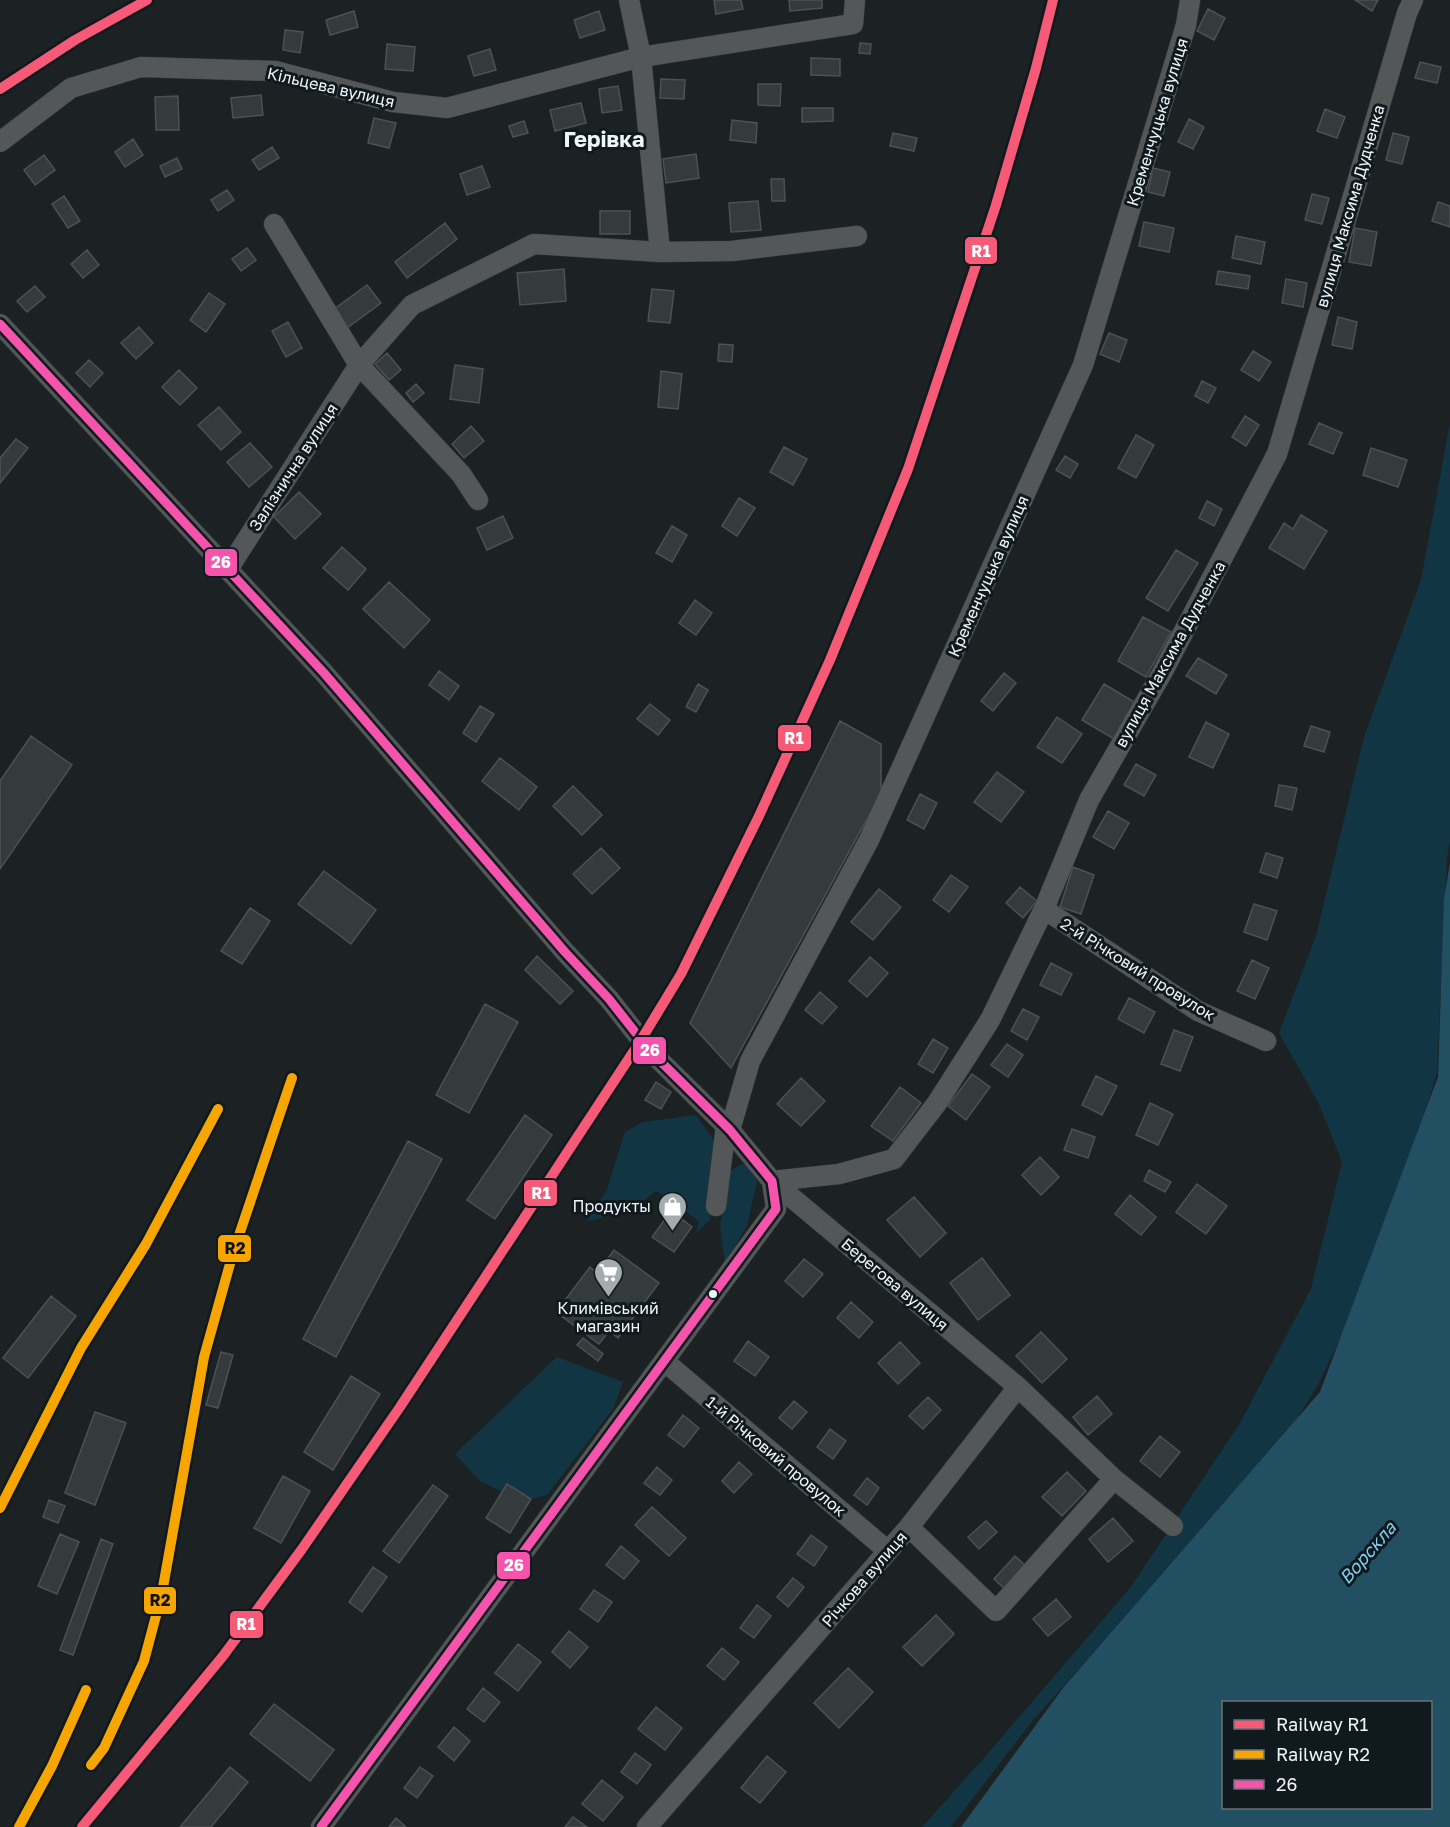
<svg xmlns="http://www.w3.org/2000/svg" width="1450" height="1827" viewBox="0 0 1450 1827" font-family="'Golos Text',sans-serif">
<style>
.green{fill:#123543}
.water{fill:#234f62;fill-rule:evenodd}
.building{fill:#353a3c;stroke:#4c5153;stroke-width:1.5}
.lines{fill:none;stroke-linecap:round;stroke-linejoin:round}
.minor-casing{stroke:#3a3f41;stroke-width:21}
.minor{stroke:#545758;stroke-width:20}
.bus-1-casing{stroke:#0f191e;stroke-width:14}
.bus-1{stroke:#f653ac;stroke-width:9}
.rail-1-casing{stroke:#0f191e;stroke-width:15}
.rail-2-casing{stroke:#0f191e;stroke-width:15}
.rail-1{stroke:#f75a77;stroke-width:10}
.rail-2{stroke:#f7a600;stroke-width:10}
.bus-dot{fill:#eff6f9;stroke:#0f191e;stroke-width:2}
.labels{text-anchor:middle;stroke-width:6;stroke-linejoin:round;paint-order:stroke}
.street-label{font-size:16px;fill:#eff6f9;stroke:#0f191e}
.poi-label{font-size:16px;fill:#eff6f9;stroke:#0f191e;text-anchor:end}
.water-label{font-size:18px;font-style:italic;fill:#80cdf1;stroke:#0f191e}
.district-label{font-size:22px;font-weight:bold;fill:#eff6f9;stroke:#0f191e}
.line-badge{stroke:#0f191e;stroke-width:2}
.badge-label{font-size:16px;text-anchor:middle;font-weight:bold;fill:#fff}
.pale-badge-label{font-size:16px;text-anchor:middle;font-weight:bold;fill:#111}
</style>
<rect width="100%" height="100%" fill="#1c2224"/>
<path class="green" d="M1450 423V841L1447 858 1437 1072 1391 1231 1319 1383 1277 1451 1033 1720 951 1827H922L984 1758 1131 1587 1240 1423 1311 1289 1342 1162 1318 1102 1279 1033 1316 936 1364 737 1421 580Z
M696 1115 715 1142 710 1219 696 1234 699 1222 677 1204 656 1191 628 1213 586 1221 606 1192 625 1132 643 1122Z
M747 1162 757 1181 747 1226 725 1263 720 1225 731 1170Z
M557 1357 623 1382 613 1409 547 1495 522 1501 480 1481 455 1454Z"/>
<path class="water" d="M1450 863V1827H961L1063 1688 1320 1392 1438 1077 1444 899ZM1224 1702H1430V1808H1224Z"/>
<path class="building" d="M714 0H741L743 9 716 14Z
M789 0H822V8L790 11Z
M1355 0H1378L1372 11Z
M1208 9 1225 18 1214 40 1197 31Z
M354 11 358 27 330 35 326 20Z
M599 11 605 30 580 38 574 20Z
M285 30 303 32 300 53 283 50Z
M860 43 871 44 870 54 859 53Z
M387 44 415 47 413 71 385 69Z
M490 49 496 70 474 76 468 56Z
M811 58 840 59V76L811 75Z
M1420 62 1441 67 1437 83 1415 78Z
M661 79 685 80 684 99 660 98Z
M758 84H781L780 106 758 105Z
M618 86 622 110 602 113 599 89Z
M261 95 263 115 233 118 231 98Z
M178 96 179 130H156L155 97Z
M581 103 586 123 555 131 550 110Z
M802 108H833V121L802 122Z
M1325 109 1345 117 1337 138 1317 131Z
M374 118 396 123 389 148 368 143Z
M1189 119 1204 127 1193 149 1178 142Z
M732 120 757 123 756 143 730 140Z
M524 121 528 133 513 137 509 126Z
M893 133 917 138 914 151 890 146Z
M1393 133 1409 137 1402 164 1386 160Z
M133 139 143 155 125 167 115 152Z
M272 147 279 158 259 170 252 160Z
M696 154 699 178 666 183 663 159Z
M44 155 55 170 35 185 24 170Z
M177 158 182 169 165 177 160 166Z
M482 166 490 187 467 195 460 174Z
M1153 168 1170 172 1164 196 1148 192Z
M771 179H784L785 201H772Z
M227 190 234 200 218 211 211 200Z
M1312 194 1329 198 1322 224 1305 220Z
M64 196 80 221 68 228 52 204Z
M758 201 761 230 731 232 729 203Z
M1438 202 1450 206V227L1432 221Z
M600 211H630V234H600Z
M1144 222 1174 228 1169 252 1139 246Z
M445 223 457 239 407 278 395 262Z
M1355 228 1377 232 1371 266 1349 262Z
M1236 236 1265 242 1261 264 1232 258Z
M247 248 256 260 241 271 232 259Z
M87 250 99 265 83 278 71 264Z
M564 269 566 301 520 305 517 273Z
M1218 271 1250 276 1248 289 1216 284Z
M1286 279 1307 283 1303 307 1282 303Z
M367 285 381 303 347 328 333 310Z
M35 286 45 297 27 312 17 301Z
M652 289 674 291 670 323 648 321Z
M209 293 225 304 206 332 190 320Z
M1338 317 1357 322 1352 349 1332 345Z
M288 322 302 348 286 357 272 331Z
M139 327 153 343 136 359 121 343Z
M1109 333 1127 340 1119 362 1100 354Z
M719 344 733 345 732 362 718 361Z
M1253 351 1271 362 1259 381 1241 370Z
M387 353 401 370 389 380 375 364Z
M89 360 103 373 90 387 76 373Z
M455 365 483 369 479 403 450 399Z
M179 370 197 388 180 405 162 387Z
M661 371 682 374 678 409 658 407Z
M1202 381 1216 388 1208 403 1195 396Z
M416 384 424 393 413 402 406 393Z
M219 407 241 432 221 450 198 425Z
M1245 416 1259 425 1246 446 1232 437Z
M1319 423 1342 433 1333 454 1309 444Z
M471 426 484 441 464 458 452 444Z
M1136 435 1154 445 1136 478 1118 468Z
M16 439 28 448 0 483V458Z
M250 443 272 467 249 487 227 462Z
M784 447 807 459 793 485 770 472Z
M1371 448 1407 460 1398 487 1363 475Z
M1065 456 1078 464 1070 478 1056 470Z
M299 492 321 514 295 539 274 517Z
M739 498 755 508 737 536 722 526Z
M1207 501 1222 509 1214 526 1199 518Z
M1301 515 1327 531 1304 569 1269 548 1284 523 1293 529Z
M503 516 513 538 487 550 477 528Z
M672 526 687 535 672 562 656 553Z
M342 547 366 569 348 590 323 568Z
M1176 550 1198 563 1168 611 1146 598Z
M389 582 430 620 404 648 363 609Z
M695 600 712 613 696 635 679 623Z
M1143 617 1171 632 1146 677 1118 661Z
M1198 658 1227 675 1216 694 1186 676Z
M439 671 459 686 449 700 429 685Z
M1004 673 1016 683 993 711 981 701Z
M698 684 708 690 696 712 686 707Z
M1104 684 1136 703 1114 739 1082 720Z
M650 704 670 720 658 735 637 719Z
M480 706 494 714 476 742 463 733Z
M1057 717 1082 734 1062 763 1037 747Z
M840 721 881 744V793L731 1068 690 1023Z
M1206 722 1229 734 1213 768 1189 757Z
M1311 726 1330 732 1324 752 1304 746Z
M31 736 72 765 0 869V781Z
M500 758 537 787 519 810 482 781Z
M1136 764 1156 775 1144 796 1124 785Z
M997 772 1024 792 1001 822 974 802Z
M1279 785 1297 788 1292 810 1275 806Z
M573 786 602 815 582 835 553 806Z
M920 794 937 803 924 829 907 820Z
M1108 811 1129 823 1114 849 1093 837Z
M601 848 620 868 592 894 573 874Z
M1266 853 1283 858 1277 878 1260 872Z
M1073 867 1094 875 1081 914 1060 907Z
M324 871 376 910 351 944 298 904Z
M951 875 968 887 949 912 933 900Z
M1020 887 1037 901 1023 918 1006 903Z
M879 889 901 907 873 940 851 922Z
M1254 904 1277 911 1267 940 1244 932Z
M250 908 270 921 242 964 221 951Z
M537 956 573 991 560 1004 525 970Z
M870 957 888 973 867 997 849 981Z
M1252 960 1269 968 1255 999 1237 991Z
M1051 963 1072 974 1061 995 1040 985Z
M820 992 837 1007 822 1024 805 1010Z
M1129 998 1155 1012 1144 1033 1118 1019Z
M485 1004 518 1022 469 1113 436 1095Z
M1023 1009 1039 1017 1027 1040 1011 1031Z
M1174 1030 1193 1037 1180 1071 1161 1064Z
M933 1039 948 1048 933 1073 918 1064Z
M1007 1044 1023 1055 1008 1077 991 1065Z
M972 1074 990 1087 966 1120 948 1106Z
M1096 1076 1117 1086 1102 1115 1082 1105Z
M801 1078 825 1101 801 1126 777 1104Z
M656 1082 671 1092 661 1109 645 1100Z
M900 1087 921 1103 893 1141 871 1126Z
M1150 1103 1173 1114 1158 1145 1136 1135Z
M525 1115 552 1135 495 1219 467 1200Z
M1072 1129 1095 1137 1088 1158 1064 1150Z
M408 1141 442 1159 336 1357 303 1339Z
M1040 1157 1059 1177 1041 1195 1022 1175Z
M1149 1170 1171 1182 1165 1192 1144 1181Z
M1197 1184 1227 1206 1206 1234 1176 1212Z
M1130 1195 1156 1217 1141 1235 1115 1214Z
M914 1197 946 1233 920 1257 887 1220Z
M671 1211 692 1227 674 1252 652 1237Z
M614 1250 659 1283 618 1338 609 1331 599 1344 556 1312 590 1267 597 1273Z
M982 1258 1010 1295 978 1320 950 1283Z
M804 1259 823 1274 803 1297 785 1281Z
M51 1296 76 1316 28 1378 3 1358Z
M851 1302 873 1322 859 1338 837 1318Z
M1041 1332 1067 1359 1042 1383 1016 1356Z
M583 1338 603 1354 598 1361 577 1345Z
M748 1341 769 1357 755 1376 734 1361Z
M900 1342 920 1363 898 1384 878 1363Z
M221 1352 233 1355 218 1408 206 1405Z
M351 1376 380 1394 333 1470 304 1452Z
M1097 1396 1112 1414 1088 1435 1073 1417Z
M928 1397 941 1410 923 1429 909 1416Z
M794 1401 807 1412 792 1429 779 1418Z
M95 1412 126 1423 95 1505 65 1493Z
M683 1415 699 1428 684 1447 668 1435Z
M830 1429 846 1441 833 1459 817 1447Z
M1160 1436 1180 1452 1160 1477 1140 1461Z
M739 1462 752 1474 734 1493 722 1481Z
M657 1467 672 1480 660 1495 644 1483Z
M1067 1472 1086 1491 1062 1516 1042 1497Z
M283 1476 310 1491 281 1543 254 1528Z
M867 1478 879 1488 867 1505 854 1495Z
M507 1484 531 1499 510 1533 486 1518Z
M433 1485 448 1496 399 1563 383 1551Z
M49 1500 65 1506 58 1523 43 1517Z
M652 1507 686 1538 669 1556 635 1525Z
M1113 1518 1133 1541 1108 1562 1089 1539Z
M986 1521 997 1532 979 1549 968 1537Z
M60 1534 79 1542 57 1594 38 1586Z
M811 1535 827 1547 814 1566 797 1554Z
M101 1539 113 1544 73 1655 60 1650Z
M621 1546 639 1561 624 1579 606 1565Z
M1015 1556 1028 1568 1007 1591 994 1579Z
M373 1567 387 1577 362 1612 349 1602Z
M793 1578 804 1587 788 1607 777 1597Z
M594 1590 612 1602 598 1622 580 1609Z
M1056 1599 1071 1617 1048 1636 1033 1619Z
M757 1605 771 1616 754 1638 740 1628Z
M936 1615 954 1634 922 1666 903 1647Z
M569 1631 588 1647 570 1668 552 1652Z
M518 1644 541 1662 518 1691 495 1673Z
M722 1648 739 1662 724 1680 707 1666Z
M848 1668 873 1692 839 1728 814 1703Z
M483 1688 500 1702 484 1722 467 1709Z
M274 1704 334 1750 310 1781 250 1734Z
M656 1707 682 1728 665 1750 638 1729Z
M454 1727 470 1741 454 1761 438 1747Z
M635 1753 651 1765 637 1784 621 1772Z
M767 1756 786 1772 760 1803 741 1788Z
M230 1767 248 1782 211 1827H180Z
M420 1767 433 1776 417 1798 404 1788Z
M602 1780 623 1797 603 1821 582 1804Z
M573 1817 587 1827H565Z
M396 1818 406 1827H389Z"/>
<g class="lines">
<defs>
<path id="minor" d="M629 0 641 57 660 252
M0 142 71 88 141 67 275 71 393 102 447 108 641 57 853 24 855 0
M274 224 359 365 461 474 478 500
M0 324 324 673 565 952 609 999 650 1051 730 1130 772 1181 776 1209 321 1827
M228 569 359 365 412 305 534 244 660 252 732 251 857 236
M1044 909 1198 1011 1266 1041
M730 1130 750 1061 869 840 1083 365 1186 25 1190 0
M772 1181 839 1174 894 1159 937 1103 990 1020 1044 909 1089 800 1162 673 1277 454 1407 13 1413 0
M772 1181 1018 1387 1114 1479 1173 1526
M716 1206 726 1126
M664 1361 888 1551
M909 1527 996 1611 1114 1479
M647 1827 909 1527 1018 1387"/>
</defs>
<use href="#minor" class="minor-casing"/>
<use href="#minor" class="minor"/>
<defs>
<path id="bus-1" d="M0 324 324 673 565 952 609 999 650 1051 730 1130 772 1181 776 1209 321 1827"/>
</defs>
<use href="#bus-1" class="bus-1-casing"/>
<use href="#bus-1" class="bus-1"/>
<defs>
<path id="rail-1" d="M0 89 75 40 147 0
M82 1827 223 1656 302 1549 400 1407 641 1040 681 974 759 816 830 660 908 469 996 205 1036 68 1053 0"/>
<path id="rail-2" d="M0 1508 81 1348 146 1244 218 1109
M91 1765 104 1748 144 1661 162 1593 204 1357 233 1253 292 1078
M19 1827 52 1766 86 1690"/>
</defs>
<use href="#rail-1" class="rail-1-casing"/>
<use href="#rail-2" class="rail-2-casing"/>
<use href="#rail-1" class="rail-1"/>
<use href="#rail-2" class="rail-2"/>
</g>
<defs>
<symbol id="shop-pin" viewBox="-11 -11 22 30"><path d="M0 17L-7.5 6A9.5 9.5 0 1 1 7.5 6Z" fill="#a5acae" stroke="#0f191e"/><path d="M-5-2.5h2.3a2.7 3.5 0 0 1 5.4 0H5L5.5 6h-11ZM-1.5-2.5h3a1.5 2.3 0 0 0-3 0Z" fill="#fff"/></symbol>
<symbol id="supermarket-pin" viewBox="-11 -11 22 30"><path d="M0 17L-7.5 6A9.5 9.5 0 1 1 7.5 6Z" fill="#a5acae" stroke="#0f191e"/><path d="M-6-5.5h2.5l.6 2H6L4.5 2H-2.5L-4.4-4H-6ZM-1.5 3.2a1.3 1.3 0 1 0 .1 0ZM3 3.2a1.3 1.3 0 1 0 .1 0Z" fill="#fff"/></symbol>
</defs>
<g fill-rule="evenodd">
<use href="#shop-pin" x="656" y="1190" width="33" height="45"/>
<use href="#supermarket-pin" x="592" y="1256" width="33" height="45"/>
</g>
<circle class="bus-dot" cx="713" cy="1294" r="5"/>
<g class="labels">
<g class="street-label">
<text transform="translate(331 87) rotate(13)" y="6">Кільцева вулиця</text>
<text transform="translate(1157 122) rotate(-73)" y="6">Кременчуцька вулиця</text>
<text transform="translate(1350 206) rotate(-74)" y="6">вулиця Максима Дудченка</text>
<text transform="translate(293 467) rotate(-57)" y="6">Залізнична вулиця</text>
<text transform="translate(988 576) rotate(-66)" y="6">Кременчуцька вулиця</text>
<text transform="translate(1170 654) rotate(-61)" y="6">вулиця Максима Дудченка</text>
<text transform="translate(1138 969) rotate(32)" y="6">2-й Річковий провулок</text>
<text transform="translate(895 1284) rotate(40)" y="6">Берегова вулиця</text>
<text transform="translate(776 1456) rotate(40)" y="6">1-й Річковий провулок</text>
<text transform="translate(864 1579) rotate(-49)" y="6">Річкова вулиця</text>
</g>
<g class="poi-label">
<text x="651" y="1212">Продукты</text>
<text x="608" y="1314" text-anchor="middle">Климівський<tspan x="608" dy="18">магазин</tspan></text>
</g>
<g class="water-label">
<text transform="translate(1368 1553) rotate(-49)" y="6">Ворскла</text>
</g>
<g class="district-label">
<text x="604" y="147">Герівка</text>
</g>
</g>
<g class="line-badge">
<rect x="964" y="236" width="34" height="29" rx="6" fill="#f75a77"/>
<rect x="204" y="548" width="34" height="29" rx="6" fill="#f653ac"/>
<rect x="777" y="724" width="35" height="28" rx="6" fill="#f75a77"/>
<rect x="632" y="1036" width="35" height="29" rx="6" fill="#f653ac"/>
<rect x="523" y="1179" width="35" height="28" rx="6" fill="#f75a77"/>
<rect x="217" y="1234" width="35" height="29" rx="6" fill="#f7a600"/>
<rect x="496" y="1551" width="35" height="29" rx="6" fill="#f653ac"/>
<rect x="143" y="1586" width="34" height="29" rx="6" fill="#f7a600"/>
<rect x="229" y="1610" width="35" height="29" rx="6" fill="#f75a77"/>
</g>
<g class="badge-label">
<text x="981" y="257">R1</text>
<text x="221" y="568">26</text>
<text x="794" y="744">R1</text>
<text x="650" y="1056">26</text>
<text x="541" y="1199">R1</text>
<text x="514" y="1571">26</text>
<text x="246" y="1630">R1</text>
</g>
<g class="pale-badge-label">
<text x="235" y="1254">R2</text>
<text x="160" y="1606">R2</text>
</g>
<rect x="1222" y="1701" width="210" height="108" fill="#0f191e" stroke="#697176" stroke-width="1.5"/>
<rect x="1234" y="1720" width="30" height="9" fill="#f75a77" stroke="#697176" stroke-width="1.5"/>
<text x="1276" y="1731" font-size="18" fill="#eff6f9">Railway R1</text>
<rect x="1234" y="1750" width="30" height="9" fill="#f7a600" stroke="#697176" stroke-width="1.5"/>
<text x="1276" y="1761" font-size="18" fill="#eff6f9">Railway R2</text>
<rect x="1234" y="1780" width="30" height="9" fill="#f653ac" stroke="#697176" stroke-width="1.5"/>
<text x="1276" y="1791" font-size="18" fill="#eff6f9">26</text>
</svg>
